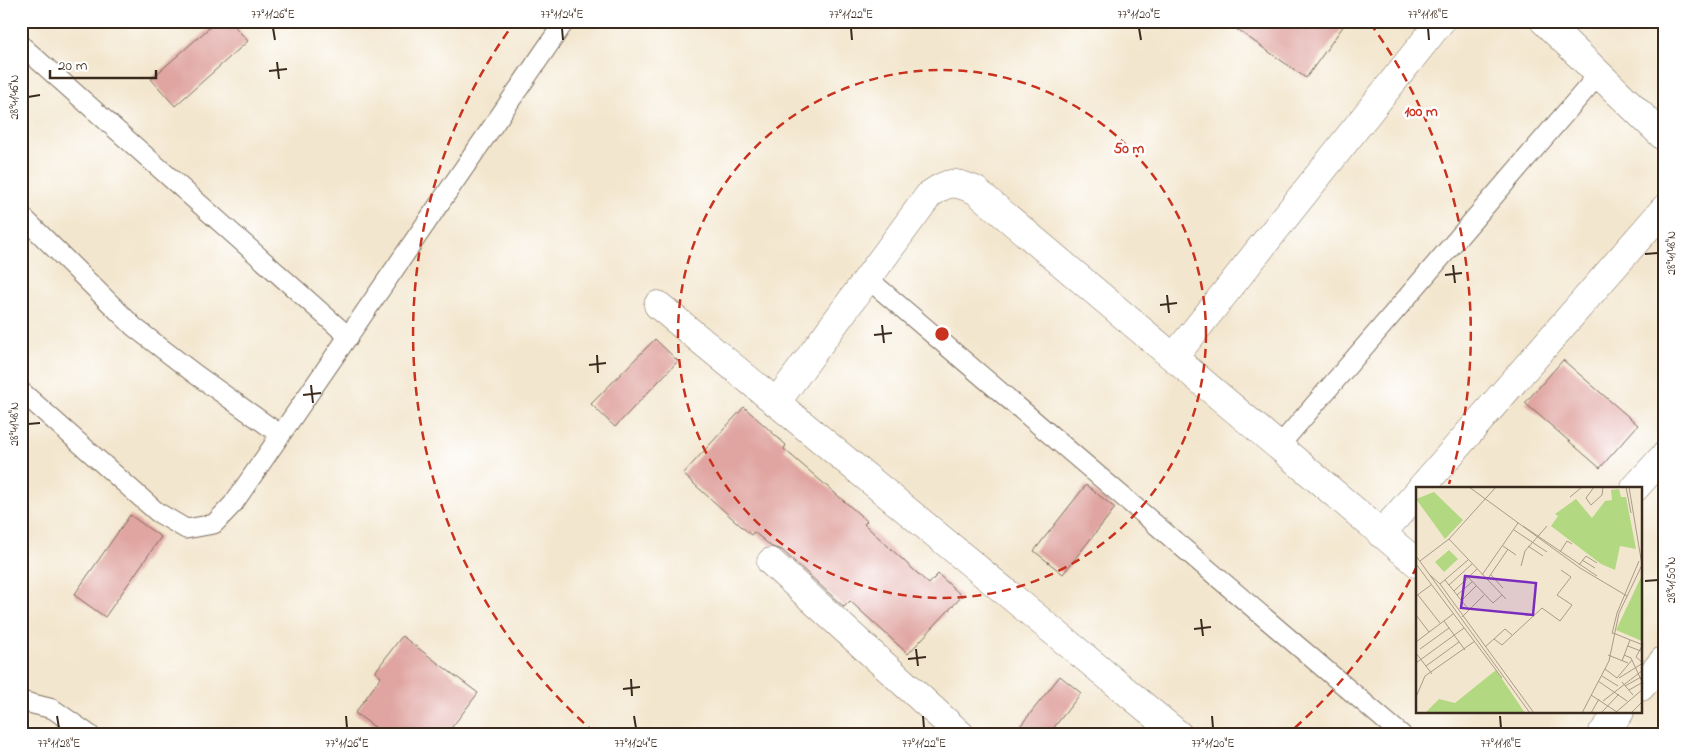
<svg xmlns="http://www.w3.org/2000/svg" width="1685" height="756" viewBox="0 0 1685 756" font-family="'Indie Flower',sans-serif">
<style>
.building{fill:#e0a5a1}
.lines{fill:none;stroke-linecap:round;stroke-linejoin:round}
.lane-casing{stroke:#7b6c5c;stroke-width:21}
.street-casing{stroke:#7b6c5c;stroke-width:29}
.lane{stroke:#fff;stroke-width:19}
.street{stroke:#fff;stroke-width:28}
.ticks{fill:none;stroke:#3b2a1e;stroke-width:2}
.ring{fill:none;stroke:#c8321e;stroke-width:2.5;stroke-dasharray:9 6}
.inset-road{fill:none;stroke:#a99b88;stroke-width:1}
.view{fill:#7b2cbf;fill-opacity:0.15;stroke:#7b2cbf;stroke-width:2.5}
.inset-edge{fill:none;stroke:#3b2a1e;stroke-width:2.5}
.centre{fill:#c8321e;stroke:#fff;stroke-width:2.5}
.ring-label{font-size:15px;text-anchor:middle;font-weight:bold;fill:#c8321e;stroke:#fff;stroke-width:5;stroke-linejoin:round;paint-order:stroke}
.neatline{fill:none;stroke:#3b2a1e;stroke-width:2}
.ticks-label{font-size:12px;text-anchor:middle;fill:#3b2a1e}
</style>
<rect width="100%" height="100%" fill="#fff"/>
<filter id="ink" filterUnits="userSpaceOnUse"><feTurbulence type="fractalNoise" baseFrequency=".02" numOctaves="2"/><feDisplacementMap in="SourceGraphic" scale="10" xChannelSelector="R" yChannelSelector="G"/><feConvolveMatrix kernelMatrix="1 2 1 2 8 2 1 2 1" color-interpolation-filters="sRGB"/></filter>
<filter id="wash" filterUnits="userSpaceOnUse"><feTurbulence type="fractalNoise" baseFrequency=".0096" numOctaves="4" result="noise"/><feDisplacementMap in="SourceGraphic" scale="20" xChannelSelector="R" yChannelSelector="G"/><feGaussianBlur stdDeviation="1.12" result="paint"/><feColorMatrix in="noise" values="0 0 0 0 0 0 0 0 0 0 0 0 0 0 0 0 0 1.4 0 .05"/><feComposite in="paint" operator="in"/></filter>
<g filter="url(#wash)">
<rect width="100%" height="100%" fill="#f3e6ce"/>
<g id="blocks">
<path class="building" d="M217 21H230L248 41 175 106 151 79Z
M1225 21H1347L1306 78Z
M655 339 678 361 615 427 591 404Z
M1563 360 1638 425 1600 468 1525 403Z
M744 407 786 445 784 449 867 521 864 524 929 584 938 574 962 596 908 654 850 601 844 607 782 550 772 547 754 532 751 535 683 474Z
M1086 485 1115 508 1063 574 1034 551Z
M130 515 161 537 105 617 74 595Z
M402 636 478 693 446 735H386L355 713 381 677 375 672Z
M1060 676 1081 693 1048 735H1013Z"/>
</g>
</g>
<g filter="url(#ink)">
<use href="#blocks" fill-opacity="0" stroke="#7b6c5c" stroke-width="1"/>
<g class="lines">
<defs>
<path id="lane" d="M21 45 349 337
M21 215 134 327 195 374 281 435
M867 278 1402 735
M21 391 157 512 186 529 214 524 233 504 565 21
M1279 446 1599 74
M21 701 53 709 90 735"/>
<path id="street" d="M1544 21 1664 137
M658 305 1179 735
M1174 357 1441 21
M776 403 929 195C948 181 953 181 975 190L1418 564
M1421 488 1664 209
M1635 488 1664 456
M1381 534 1418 492
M771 562 961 735
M1641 687 1664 660
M1601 735 1620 712"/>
</defs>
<use href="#lane" class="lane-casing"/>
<use href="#street" class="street-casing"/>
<use href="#lane" class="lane"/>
<use href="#street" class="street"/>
</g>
</g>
<path class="ticks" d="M273 28 275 40M562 28 563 40M851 28 852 40M1139 28 1141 40M1428 28 1429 40M277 62 279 79M269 71 287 69M28 97 40 95M1645 254 1658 253M1453 265 1455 283M1445 275 1462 273M1167 295 1169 313M1160 305 1177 303M882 325 884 343M874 335 892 333M597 355 598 373M589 365 606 363M311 385 313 403M303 395 321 393M28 424 40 423M1645 581 1658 580M1201 619 1203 636M1194 629 1211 627M916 649 918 666M908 659 926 657M631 679 632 696M623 689 640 687M57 716 59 728M346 716 347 728M634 716 636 728M923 716 924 728M1212 716 1213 728M1500 716 1501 728"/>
<g class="ring">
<circle cx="942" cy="334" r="264"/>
<path d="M1417 566A529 529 0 0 1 1289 733M595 733A529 529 0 0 1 514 23M1370 23A529 529 0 0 1 1449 484"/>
</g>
<g transform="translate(1416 487)">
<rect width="226" height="226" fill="#f3e6ce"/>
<path d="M203 2 205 10H210L220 62 204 59 199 83 185 77 135 39 142 29 139 27 160 12 176 31 189 14 196 13 195 3ZM18 5 47 33 29 52 0 12ZM33 63 42 72 28 85 19 75ZM226 88V154L200 143ZM80 183 109 226 10 225 23 212 39 216Z" fill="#b3d882"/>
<path class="inset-road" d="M53 0 164 81 211 109M178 0 170 11 175 18 186 8 187 0M210 0 215 26M154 10 166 0M107 39 181 89M98 43 131 65M33 52 90 112M87 59 100 68M112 59 127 69M144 65 151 54 156 57M0 69 114 226M166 73 179 81M4 74 33 52 80 0M0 77 86 191M163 78 170 69 181 76M105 79 109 64 131 39M14 88 24 97 118 226M66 88 102 36M75 88 87 101M52 90 77 116 86 108M29 93 53 123M71 93 92 62M24 97 52 73M33 98 56 77M38 104 61 82M2 108 24 136M41 108 56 95M0 109 15 98M45 114 60 99M0 128 13 145M46 130 68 108M28 134 49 163M197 146 227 158M196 147 201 126 223 74M78 152 86 158 126 121 144 134 156 118 141 108 155 90 145 83M0 155 37 127M227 157 220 170 227 176M212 159 227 165M69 160 89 142 96 148M4 162 33 141M0 166 16 187M192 168 212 176M208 168 215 171 227 197M206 174 214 153M0 176 48 141M10 179 43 155M189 182 201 191 216 173M9 189 59 154M186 189 202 199M203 191 227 176M182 194 211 214M206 195 217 208M209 199 227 189M213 203 227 195M175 208 201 225M0 210 9 189M187 214 227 183M166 226 193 174 203 126 226 78 213 0M175 226 183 212M185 226 203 207M199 226 227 202M215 226 227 214"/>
<path class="view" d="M49 89 120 96 117 128 45 121Z"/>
<rect width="226" height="226" class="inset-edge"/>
</g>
<circle cx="942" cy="334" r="8" class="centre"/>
<g class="ring-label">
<text x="1421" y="116">100 m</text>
<text x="1129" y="153">50 m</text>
</g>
<rect width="1685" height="756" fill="none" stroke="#fff" stroke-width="55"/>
<path d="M50 70v8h106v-8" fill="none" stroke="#3b2a1e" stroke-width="2.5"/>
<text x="58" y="70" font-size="15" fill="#3b2a1e" stroke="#ffffff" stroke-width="4" paint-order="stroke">20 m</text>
<rect x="28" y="28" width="1630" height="700" class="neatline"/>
<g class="ticks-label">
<text x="273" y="18">77°11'26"E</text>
<text x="562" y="18">77°11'24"E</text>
<text x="851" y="18">77°11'22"E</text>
<text x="1139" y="18">77°11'20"E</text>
<text x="1428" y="18">77°11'18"E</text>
<text transform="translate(14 97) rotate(-90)" y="4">28°41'46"N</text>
<text transform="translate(1671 253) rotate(-90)" y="4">28°41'48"N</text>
<text transform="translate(14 424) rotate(-90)" y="4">28°41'48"N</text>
<text transform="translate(1671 580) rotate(-90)" y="4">28°41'50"N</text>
<text x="59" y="747">77°11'28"E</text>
<text x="347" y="747">77°11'26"E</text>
<text x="636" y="747">77°11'24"E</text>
<text x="924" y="747">77°11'22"E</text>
<text x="1213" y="747">77°11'20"E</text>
<text x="1501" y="747">77°11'18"E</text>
</g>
</svg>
